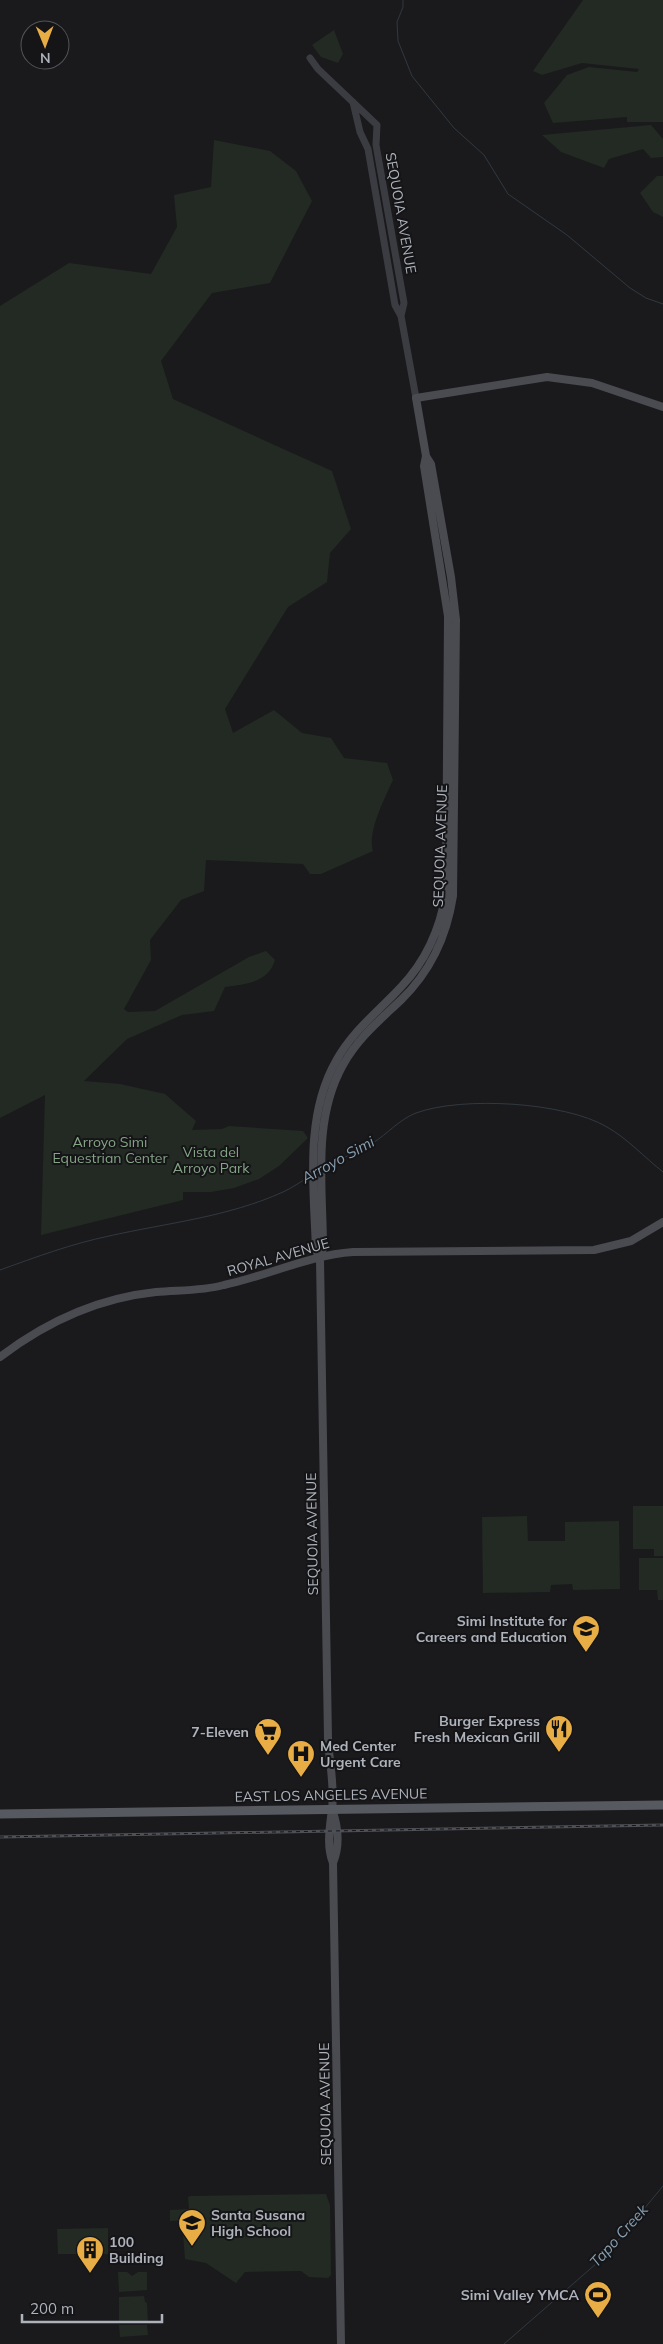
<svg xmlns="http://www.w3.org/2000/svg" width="663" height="2344" viewBox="0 0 663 2344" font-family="Mulish,sans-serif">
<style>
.green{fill:#222a23}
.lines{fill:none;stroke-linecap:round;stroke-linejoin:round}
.stream{stroke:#303940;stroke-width:1}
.tertiary{stroke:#3b3c41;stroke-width:7}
.secondary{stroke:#494b51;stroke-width:8}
.primary{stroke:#575960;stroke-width:9}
.rail-casing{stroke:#4e5056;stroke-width:3}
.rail{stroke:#151517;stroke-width:1;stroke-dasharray:4;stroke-linecap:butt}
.labels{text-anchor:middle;stroke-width:4;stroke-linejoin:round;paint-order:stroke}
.street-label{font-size:14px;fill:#adb2bb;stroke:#151517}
.park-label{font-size:14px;fill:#85a486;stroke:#151517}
.poi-label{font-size:14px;font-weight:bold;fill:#adb2bb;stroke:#151517;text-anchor:end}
.water-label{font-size:15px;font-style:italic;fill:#87a0b3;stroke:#151517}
</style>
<rect width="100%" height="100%" fill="#1a1a1c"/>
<path class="green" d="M583 0H663V122H627V117L553 123 544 103 567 75 589 67 637 72 639 69 582 63 542 75 533 71Z
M334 30 343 54 338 63 321 57 312 45Z
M651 125 663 139V157L651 158 643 149 609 159 604 168 561 152 542 135Z
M214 140 270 151 296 171 312 201 270 283 212 293 161 361 173 399 332 471 351 529 330 553 327 582 288 607 225 709 233 733 274 710 302 733 331 738 344 758 387 763 393 780C385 798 367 832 373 851L321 874H310L303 864 206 860 204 891 181 900 150 940 151 960 124 1009 128 1012 155 1011 249 957 266 951 275 960C268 983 246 984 225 987L214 1011 182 1015 127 1039 84 1081 120 1084 165 1094 196 1121 192 1130 222 1129 229 1126 303 1131 308 1138 279 1166 259 1179 234 1188 211 1192H183V1200L41 1235 45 1095 0 1118V306L69 263 151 274 177 227 174 195 211 187Z
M657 176H663V217L653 212 640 193Z
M633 1506H663V1556H654V1549H633Z
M527 1516 528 1541H565V1522L619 1521 620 1589 573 1590 572 1584 551 1585 550 1592 483 1593 482 1517Z
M639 1558H663V1600H658L657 1590H639Z
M326 2194 330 2205 331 2275 328 2278 309 2277 301 2271 245 2272 236 2283 206 2263 185 2259 183 2234 191 2233 190 2212 189 2220 170 2221V2210L189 2209 188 2197 191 2196Z
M108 2228V2254H58L57 2229Z
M118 2272H127L132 2276 138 2272H147V2290L119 2292Z
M144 2296 145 2302 147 2303 148 2322H119V2297Z
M119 2325H147L148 2335 120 2337Z"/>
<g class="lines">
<path class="stream" d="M403 0V7L397 22 398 41 412 76 454 128 484 155 508 194 567 235 630 288 646 298 663 304
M325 1167C341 1158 357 1153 373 1143 387 1134 400 1119 416 1113 462 1096 565 1102 607 1127 628 1139 644 1157 663 1172
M0 1270C36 1257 71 1244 109 1236 167 1223 228 1217 283 1192 292 1188 300 1182 309 1177
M504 2344 605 2256 663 2186"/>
<path class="tertiary" d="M310 58 318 69 377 125 376 145 404 303 401 316
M353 102 360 132 368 149 395 305 401 316 416 398"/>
<path class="secondary" d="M320 1259 316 1250C314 1188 304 1117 336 1061 352 1031 379 1011 401 987 426 961 440 929 446 893L448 616 424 466 426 456 416 398 547 377 592 383 663 407
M0 1357C46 1322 98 1298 156 1292 179 1290 202 1291 224 1285 267 1276 309 1255 353 1252L594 1250 631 1241 663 1222
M332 1809C338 1826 340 1846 333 1863
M341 2344 333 1863C326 1845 330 1827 332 1809 335 1786 329 1761 328 1738L320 1259 323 1248C323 1187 312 1120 343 1065 358 1038 380 1020 401 1000 430 972 447 935 453 896L456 620 451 577 431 464 426 456"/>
<path class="primary" d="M0 1814 663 1805"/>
<defs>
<path id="rail" d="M0 1837 663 1825"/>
</defs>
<use href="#rail" class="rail-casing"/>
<use href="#rail" class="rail"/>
</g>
<defs>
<symbol id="school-pin" viewBox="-11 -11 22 30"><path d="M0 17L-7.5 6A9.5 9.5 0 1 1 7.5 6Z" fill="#e9ad45" stroke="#151517"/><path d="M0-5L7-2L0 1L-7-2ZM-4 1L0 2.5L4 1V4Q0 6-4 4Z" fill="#111"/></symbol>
<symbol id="restaurant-pin" viewBox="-11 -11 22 30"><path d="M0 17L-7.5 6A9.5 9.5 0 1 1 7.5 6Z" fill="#e9ad45" stroke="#151517"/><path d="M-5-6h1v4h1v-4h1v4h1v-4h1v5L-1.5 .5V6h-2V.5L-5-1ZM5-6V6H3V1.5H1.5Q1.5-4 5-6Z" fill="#111"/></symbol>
<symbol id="supermarket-pin" viewBox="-11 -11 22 30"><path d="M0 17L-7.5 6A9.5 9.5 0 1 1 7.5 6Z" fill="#e9ad45" stroke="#151517"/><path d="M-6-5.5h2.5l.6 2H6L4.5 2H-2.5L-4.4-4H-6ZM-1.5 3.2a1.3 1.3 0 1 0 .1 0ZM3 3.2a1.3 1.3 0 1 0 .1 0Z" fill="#111"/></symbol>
<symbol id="hospital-pin" viewBox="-11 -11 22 30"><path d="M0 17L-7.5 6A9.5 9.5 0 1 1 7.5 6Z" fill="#e9ad45" stroke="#151517"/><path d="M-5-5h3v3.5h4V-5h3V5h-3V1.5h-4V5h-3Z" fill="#111"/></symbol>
<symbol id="building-pin" viewBox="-11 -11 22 30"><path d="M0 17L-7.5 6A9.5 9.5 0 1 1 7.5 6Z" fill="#e9ad45" stroke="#151517"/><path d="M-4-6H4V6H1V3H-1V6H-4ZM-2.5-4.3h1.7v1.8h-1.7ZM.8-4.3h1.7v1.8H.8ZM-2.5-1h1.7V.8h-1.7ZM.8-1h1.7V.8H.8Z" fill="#111"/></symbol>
<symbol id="stadium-pin" viewBox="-11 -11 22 30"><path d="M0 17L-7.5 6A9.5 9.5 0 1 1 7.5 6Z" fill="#e9ad45" stroke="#151517"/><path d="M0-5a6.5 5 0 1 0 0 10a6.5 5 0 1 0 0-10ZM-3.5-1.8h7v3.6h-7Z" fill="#111"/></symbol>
</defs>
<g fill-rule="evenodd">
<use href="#school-pin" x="570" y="1613" width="32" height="43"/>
<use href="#restaurant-pin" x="543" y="1713" width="32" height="43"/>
<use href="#supermarket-pin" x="252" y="1716" width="32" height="43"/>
<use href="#hospital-pin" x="285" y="1738" width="32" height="43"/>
<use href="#school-pin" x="176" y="2207" width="32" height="43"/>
<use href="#building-pin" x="74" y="2234" width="32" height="43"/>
<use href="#stadium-pin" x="582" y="2279" width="32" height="43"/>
</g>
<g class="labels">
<g class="street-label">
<text transform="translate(401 213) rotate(80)" y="5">SEQUOIA AVENUE</text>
<text transform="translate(440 846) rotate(-88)" y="5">SEQUOIA AVENUE</text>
<text transform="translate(278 1257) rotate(-16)" y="5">ROYAL AVENUE</text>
<text transform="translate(312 1534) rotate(-91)" y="5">SEQUOIA AVENUE</text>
<text transform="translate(331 1795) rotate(-1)" y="5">EAST LOS ANGELES AVENUE</text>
<text transform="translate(325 2104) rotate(-91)" y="5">SEQUOIA AVENUE</text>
</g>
<g class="park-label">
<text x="110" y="1147">Arroyo Simi<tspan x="110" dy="16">Equestrian Center</tspan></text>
<text x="211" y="1157">Vista del<tspan x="211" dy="16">Arroyo Park</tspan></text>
</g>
<g class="poi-label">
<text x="567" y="1626">Simi Institute for<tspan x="567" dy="16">Careers and Education</tspan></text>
<text x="540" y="1726">Burger Express<tspan x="540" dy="16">Fresh Mexican Grill</tspan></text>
<text x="249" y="1737">7-Eleven</text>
<text x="320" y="1751" text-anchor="start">Med Center<tspan x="320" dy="16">Urgent Care</tspan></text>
<text x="211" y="2220" text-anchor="start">Santa Susana<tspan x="211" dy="16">High School</tspan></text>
<text x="109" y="2247" text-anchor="start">100<tspan x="109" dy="16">Building</tspan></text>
<text x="579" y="2300">Simi Valley YMCA</text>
</g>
<g class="water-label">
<text transform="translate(338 1160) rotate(-29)" y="5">Arroyo Simi</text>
<text transform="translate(619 2236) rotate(-48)" y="5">Tapo Creek</text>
</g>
</g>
<g transform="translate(45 45) rotate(179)"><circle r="24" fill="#151517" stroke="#525459"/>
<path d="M0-4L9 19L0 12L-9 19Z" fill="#e9ad45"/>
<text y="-8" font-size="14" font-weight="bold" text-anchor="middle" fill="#adb2bb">N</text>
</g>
<path d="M22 2314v8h140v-8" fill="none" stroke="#adb2bb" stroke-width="2.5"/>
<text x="30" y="2314" font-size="15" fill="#adb2bb" stroke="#151517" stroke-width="4" paint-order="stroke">200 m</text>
</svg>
